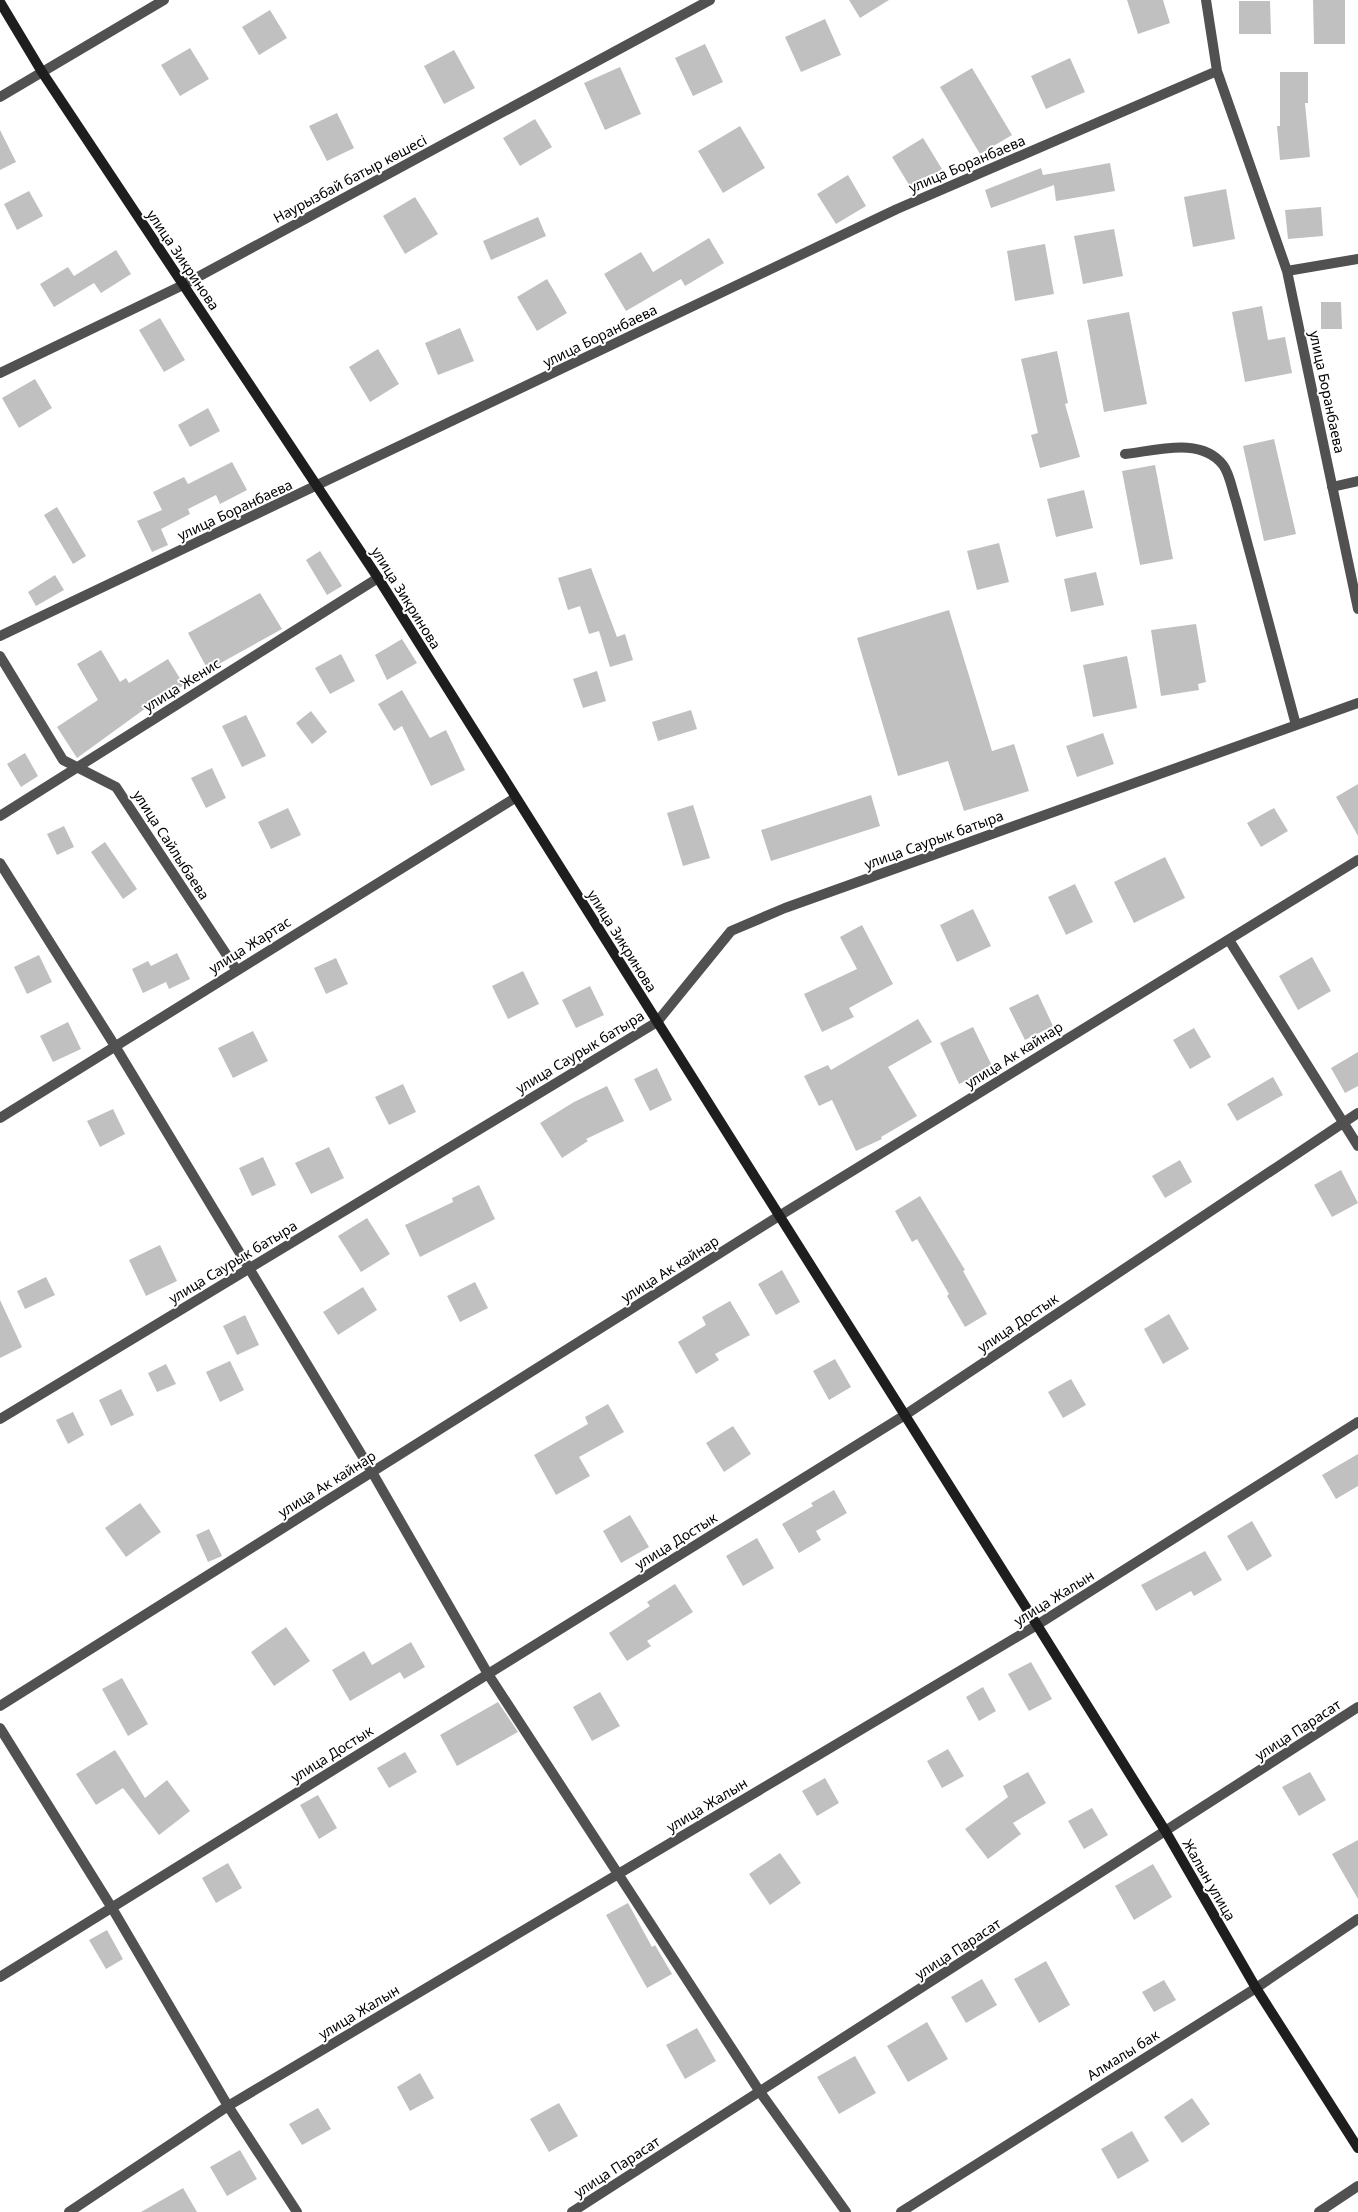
<svg xmlns="http://www.w3.org/2000/svg" width="1358" height="2212" viewBox="0 0 1358 2212" font-family="'Noto Sans',sans-serif">
<style>
.building{fill:#c0c0c0}
.lines{fill:none;stroke-linecap:round;stroke-linejoin:round}
.street{stroke:#515151;stroke-width:10}
.secondary{stroke:#1e1e1e;stroke-width:10}
.labels{text-anchor:middle;stroke-width:4;stroke-linejoin:round;paint-order:stroke}
.street-label{font-size:14px;fill:#000;stroke:#fff}
</style>
<rect width="100%" height="100%" fill="#fff"/>
<path class="building" d="M849 0H889L860 18Z
M1127 0H1163L1170 23 1138 34Z
M1313 0H1345V44H1314Z
M1239 1H1270L1271 34H1239Z
M270 10 287 38 259 55 242 27Z
M825 19 841 55 801 72 785 37Z
M705 44 723 82 693 96 675 58Z
M190 48 209 79 180 96 161 65Z
M454 50 475 88 444 104 424 66Z
M1070 58 1085 92 1046 109 1031 76Z
M620 67 641 114 605 130 584 83Z
M972 68 1012 135 980 154 940 87Z
M1280 72H1308V103H1305L1310 157 1280 160 1277 126H1280Z
M337 113 354 148 327 161 309 126Z
M535 119 552 147 520 166 503 138Z
M740 126 765 168 723 193 698 151Z
M0 130 16 162 0 170Z
M923 138 942 169 911 188 892 157Z
M1110 163 1115 191 1056 201 1054 185 991 208 985 190 1041 168 1043 175Z
M848 175 866 206 836 224 817 194Z
M1226 189 1235 239 1193 247 1184 197Z
M29 191 43 216 17 230 4 204Z
M415 197 438 234 405 254 383 216Z
M1321 207 1323 236 1288 239 1285 210Z
M538 217 546 236 491 260 483 241Z
M1114 229 1123 276 1083 284 1074 236Z
M709 238 724 263 685 286 681 279 626 311 604 274 641 252 653 272Z
M1045 244 1054 294 1015 301 1007 251Z
M116 250 131 274 101 293 94 283 54 307 40 284 68 267 74 276Z
M547 279 567 313 537 331 517 297Z
M1321 302H1341L1342 329H1321Z
M1262 306 1268 340 1285 337 1292 373 1245 382 1232 312Z
M1129 312 1147 404 1104 412 1087 320Z
M160 318 185 360 164 372 139 330Z
M460 328 474 361 438 375 425 343Z
M378 349 399 384 370 402 349 367Z
M1057 351 1068 403 1065 404 1080 457 1040 468 1031 435 1038 433 1021 359Z
M35 379 52 408 19 428 2 398Z
M208 408 220 431 190 447 178 425Z
M1274 439 1296 534 1264 541 1243 446Z
M232 462 247 490 220 504 216 495 188 509 190 514 161 529 168 545 152 552 137 521 162 510 153 492 184 477 188 484Z
M1155 465 1173 559 1140 565 1122 471Z
M1084 490 1093 528 1056 537 1047 499Z
M57 507 86 556 73 564 44 515Z
M999 543 1009 582 977 590 967 551Z
M320 551 342 586 327 595 306 560Z
M591 568 617 637 625 634 633 660 610 667 599 631 589 634 580 606 568 610 558 578Z
M1096 572 1104 605 1071 612 1064 579Z
M55 575 64 590 36 606 28 592Z
M260 593 282 629 208 670 188 633Z
M949 610 992 751 1014 744 1029 791 964 811 948 761 898 776 857 638Z
M1196 624 1206 682 1198 684 1199 690 1161 696 1151 630Z
M402 639 417 663 387 680 375 655Z
M101 650 120 682 126 678 129 683 168 659 184 685 146 708 77 758 57 727 98 700 77 664Z
M341 654 355 681 330 694 315 668Z
M1127 656 1137 708 1093 717 1083 665Z
M597 671 606 701 583 708 573 679Z
M402 690 430 738 446 730 465 770 431 786 402 726 394 731 378 704Z
M691 710 697 729 658 741 652 722Z
M311 711 327 732 312 744 296 723Z
M246 715 266 756 242 767 222 726Z
M1103 733 1114 764 1077 777 1066 746Z
M25 753 38 776 21 787 7 764Z
M212 768 226 798 206 808 191 778Z
M1358 784V836L1336 797Z
M871 795 880 826 771 861 761 830Z
M693 805 710 858 683 866 667 813Z
M288 808 301 835 271 849 258 822Z
M1274 808 1288 831 1261 847 1247 823Z
M64 826 74 847 57 855 47 834Z
M105 842 137 889 123 899 91 852Z
M1165 857 1185 898 1134 923 1114 882Z
M1075 884 1093 922 1066 935 1048 897Z
M973 909 991 946 957 962 940 925Z
M862 925 893 984 849 1008 854 1017 822 1032 804 994 857 969 840 937Z
M177 953 190 979 169 989 166 982 143 993 132 969 148 961 151 966Z
M39 955 52 982 27 994 14 967Z
M1312 957 1331 991 1298 1010 1279 976Z
M336 958 348 984 326 994 314 968Z
M523 971 539 1004 508 1019 492 986Z
M590 986 604 1015 576 1028 562 1000Z
M1038 994 1053 1026 1025 1040 1009 1008Z
M918 1019 932 1042 888 1067 917 1116 881 1137 882 1139 856 1151 832 1100 819 1106 804 1076 828 1065 831 1070Z
M68 1022 81 1049 53 1062 40 1036Z
M973 1027 993 1068 959 1084 940 1043Z
M1194 1028 1211 1057 1190 1069 1173 1040Z
M253 1031 268 1061 233 1078 218 1048Z
M1358 1052V1086L1345 1093 1331 1068Z
M657 1068 672 1100 650 1111 634 1079Z
M1273 1077 1283 1095 1237 1121 1227 1104Z
M403 1084 416 1112 389 1125 375 1097Z
M607 1086 624 1121 586 1139 588 1141 562 1158 540 1123 574 1102Z
M113 1109 125 1134 100 1147 87 1121Z
M329 1147 344 1178 311 1194 295 1163Z
M263 1157 276 1185 252 1196 239 1168Z
M1180 1160 1192 1182 1165 1198 1152 1176Z
M1341 1170 1358 1203 1332 1217 1314 1185Z
M479 1185 495 1219 420 1257 405 1225 453 1202 452 1198Z
M920 1196 965 1270 963 1271 987 1314 965 1327 947 1296 949 1294 917 1239 912 1242 895 1211Z
M367 1218 390 1254 361 1272 338 1236Z
M160 1245 177 1281 146 1296 129 1260Z
M782 1270 800 1302 776 1315 758 1284Z
M46 1277 55 1295 25 1309 17 1291Z
M475 1282 488 1308 460 1322 447 1296Z
M363 1287 377 1310 338 1335 323 1312Z
M0 1300 22 1347 0 1358Z
M730 1301 750 1335 715 1354 719 1360 696 1374 678 1342 706 1325 702 1317Z
M1169 1314 1189 1349 1163 1364 1144 1329Z
M245 1315 259 1345 237 1355 223 1326Z
M835 1359 851 1387 829 1400 813 1371Z
M230 1361 244 1390 220 1402 206 1372Z
M166 1364 176 1384 157 1392 148 1373Z
M1071 1379 1086 1405 1063 1418 1048 1392Z
M121 1389 134 1415 111 1426 99 1400Z
M608 1404 624 1432 579 1457 590 1476 556 1495 534 1455 588 1424 585 1417Z
M73 1412 84 1435 68 1444 56 1420Z
M733 1426 751 1454 724 1472 706 1443Z
M1358 1454V1486L1336 1499 1322 1475Z
M834 1490 847 1513 816 1531 821 1540 799 1553 782 1524 813 1506 811 1503Z
M140 1503 161 1532 126 1557 105 1528Z
M630 1515 649 1547 621 1563 603 1531Z
M1252 1521 1272 1556 1247 1571 1227 1536Z
M209 1529 222 1556 208 1562 196 1535Z
M757 1538 774 1568 743 1586 726 1556Z
M1205 1551 1222 1580 1194 1596 1191 1591 1156 1611 1141 1585Z
M675 1584 693 1612 647 1641 651 1646 627 1661 609 1633 650 1606 647 1602Z
M286 1627 310 1661 274 1686 251 1652Z
M411 1642 425 1667 404 1679 400 1672 350 1701 332 1670 364 1651 372 1665Z
M1031 1662 1052 1699 1029 1711 1008 1674Z
M122 1678 148 1724 128 1736 102 1689Z
M983 1687 996 1711 979 1721 966 1697Z
M600 1692 620 1726 592 1741 573 1707Z
M498 1702 518 1732 457 1766 440 1735Z
M948 1749 964 1776 942 1788 927 1761Z
M115 1750 145 1798 167 1780 190 1811 159 1835 123 1788 96 1805 76 1774Z
M405 1752 417 1772 389 1788 377 1768Z
M1028 1772 1046 1803 1013 1823 1021 1834 988 1859 965 1829 1008 1797 1003 1786Z
M1310 1772 1326 1800 1299 1816 1282 1787Z
M825 1778 839 1803 817 1816 802 1791Z
M318 1795 337 1828 319 1839 300 1805Z
M1092 1808 1108 1835 1084 1849 1068 1821Z
M1358 1840V1899L1332 1854Z
M780 1853 801 1883 770 1905 749 1874Z
M228 1863 242 1888 216 1903 202 1878Z
M1153 1864 1172 1897 1134 1920 1115 1886Z
M628 1903 652 1947 655 1945 672 1974 647 1988 606 1915Z
M107 1930 123 1959 106 1969 89 1940Z
M1046 1961 1070 2005 1039 2023 1014 1979Z
M982 1979 997 2005 966 2023 951 1997Z
M1164 1980 1176 2000 1154 2012 1142 1992Z
M927 2022 948 2059 908 2082 887 2046Z
M697 2028 716 2061 685 2079 666 2045Z
M855 2056 876 2093 839 2114 817 2077Z
M420 2073 434 2098 410 2111 397 2087Z
M1192 2098 1210 2124 1182 2143 1164 2117Z
M559 2103 578 2136 549 2152 530 2119Z
M318 2108 331 2129 302 2145 289 2124Z
M1132 2131 1149 2161 1118 2179 1101 2149Z
M240 2150 257 2179 227 2196 210 2167Z
M183 2188 197 2212H141Z"/>
<g class="lines">
<path class="street" d="M1206 0 1217 71 1287 271 1358 609
M0 97 164 0
M1287 271 1358 259
M0 373 183 285 710 0
M1125 454C1155 451 1201 436 1223 465 1230 474 1232 490 1236 501L1296 725
M1332 487 1358 481
M0 636 897 209 1217 71
M0 656 63 760 116 787 236 969
M0 816 378 578
M0 863 115 1046 372 1472 488 1674 760 2092 846 2212
M1229 940 1358 1146
M0 1118 515 798
M0 1419 657 1022 731 931 785 908 1358 703
M0 1706 779 1216 1358 860
M0 1728 112 1908 228 2106 297 2212
M0 1977 905 1415 1358 1113
M69 2212 228 2106 1037 1625 1358 1422
M572 2212 1358 1707
M901 2212 1256 1988 1358 1919
M1319 2212 1358 2186"/>
<path class="secondary" d="M0 2 42 72 378 578 1037 1625 1166 1832 1256 1988 1358 2148"/>
</g>
<g class="labels">
<g class="street-label">
<text transform="translate(967 164) rotate(-23)" y="5">улица Боранбаева</text>
<text transform="translate(350 179) rotate(-28)" y="5">Наурызбай батыр көшесі</text>
<text transform="translate(183 260) rotate(56)" y="5">улица Зикринова</text>
<text transform="translate(600 336) rotate(-26)" y="5">улица Боранбаева</text>
<text transform="translate(1327 392) rotate(78)" y="5">улица Боранбаева</text>
<text transform="translate(235 510) rotate(-25)" y="5">улица Боранбаева</text>
<text transform="translate(406 598) rotate(58)" y="5">улица Зикринова</text>
<text transform="translate(182 685) rotate(-32)" y="5">улица Женис</text>
<text transform="translate(934 840) rotate(-20)" y="5">улица Саурык батыра</text>
<text transform="translate(171 845) rotate(57)" y="5">улица Сайлыбаева</text>
<text transform="translate(622 941) rotate(58)" y="5">улица Зикринова</text>
<text transform="translate(250 945) rotate(-32)" y="5">улица Жартас</text>
<text transform="translate(580 1052) rotate(-31)" y="5">улица Саурык батыра</text>
<text transform="translate(1014 1055) rotate(-32)" y="5">улица Ак кайнар</text>
<text transform="translate(233 1262) rotate(-31)" y="5">улица Саурык батыра</text>
<text transform="translate(670 1269) rotate(-32)" y="5">улица Ак кайнар</text>
<text transform="translate(1018 1323) rotate(-34)" y="5">улица Достык</text>
<text transform="translate(327 1484) rotate(-32)" y="5">улица Ак кайнар</text>
<text transform="translate(676 1541) rotate(-32)" y="5">улица Достык</text>
<text transform="translate(1054 1598) rotate(-32)" y="5">улица Жалын</text>
<text transform="translate(1298 1730) rotate(-33)" y="5">улица Парасат</text>
<text transform="translate(332 1754) rotate(-32)" y="5">улица Достык</text>
<text transform="translate(707 1805) rotate(-31)" y="5">улица Жалын</text>
<text transform="translate(1209 1880) rotate(60)" y="5">Жалын улица</text>
<text transform="translate(958 1949) rotate(-33)" y="5">улица Парасат</text>
<text transform="translate(359 2012) rotate(-31)" y="5">улица Жалын</text>
<text transform="translate(1123 2055) rotate(-32)" y="5">Алмалы бак</text>
<text transform="translate(617 2167) rotate(-33)" y="5">улица Парасат</text>
</g>
</g>
</svg>
